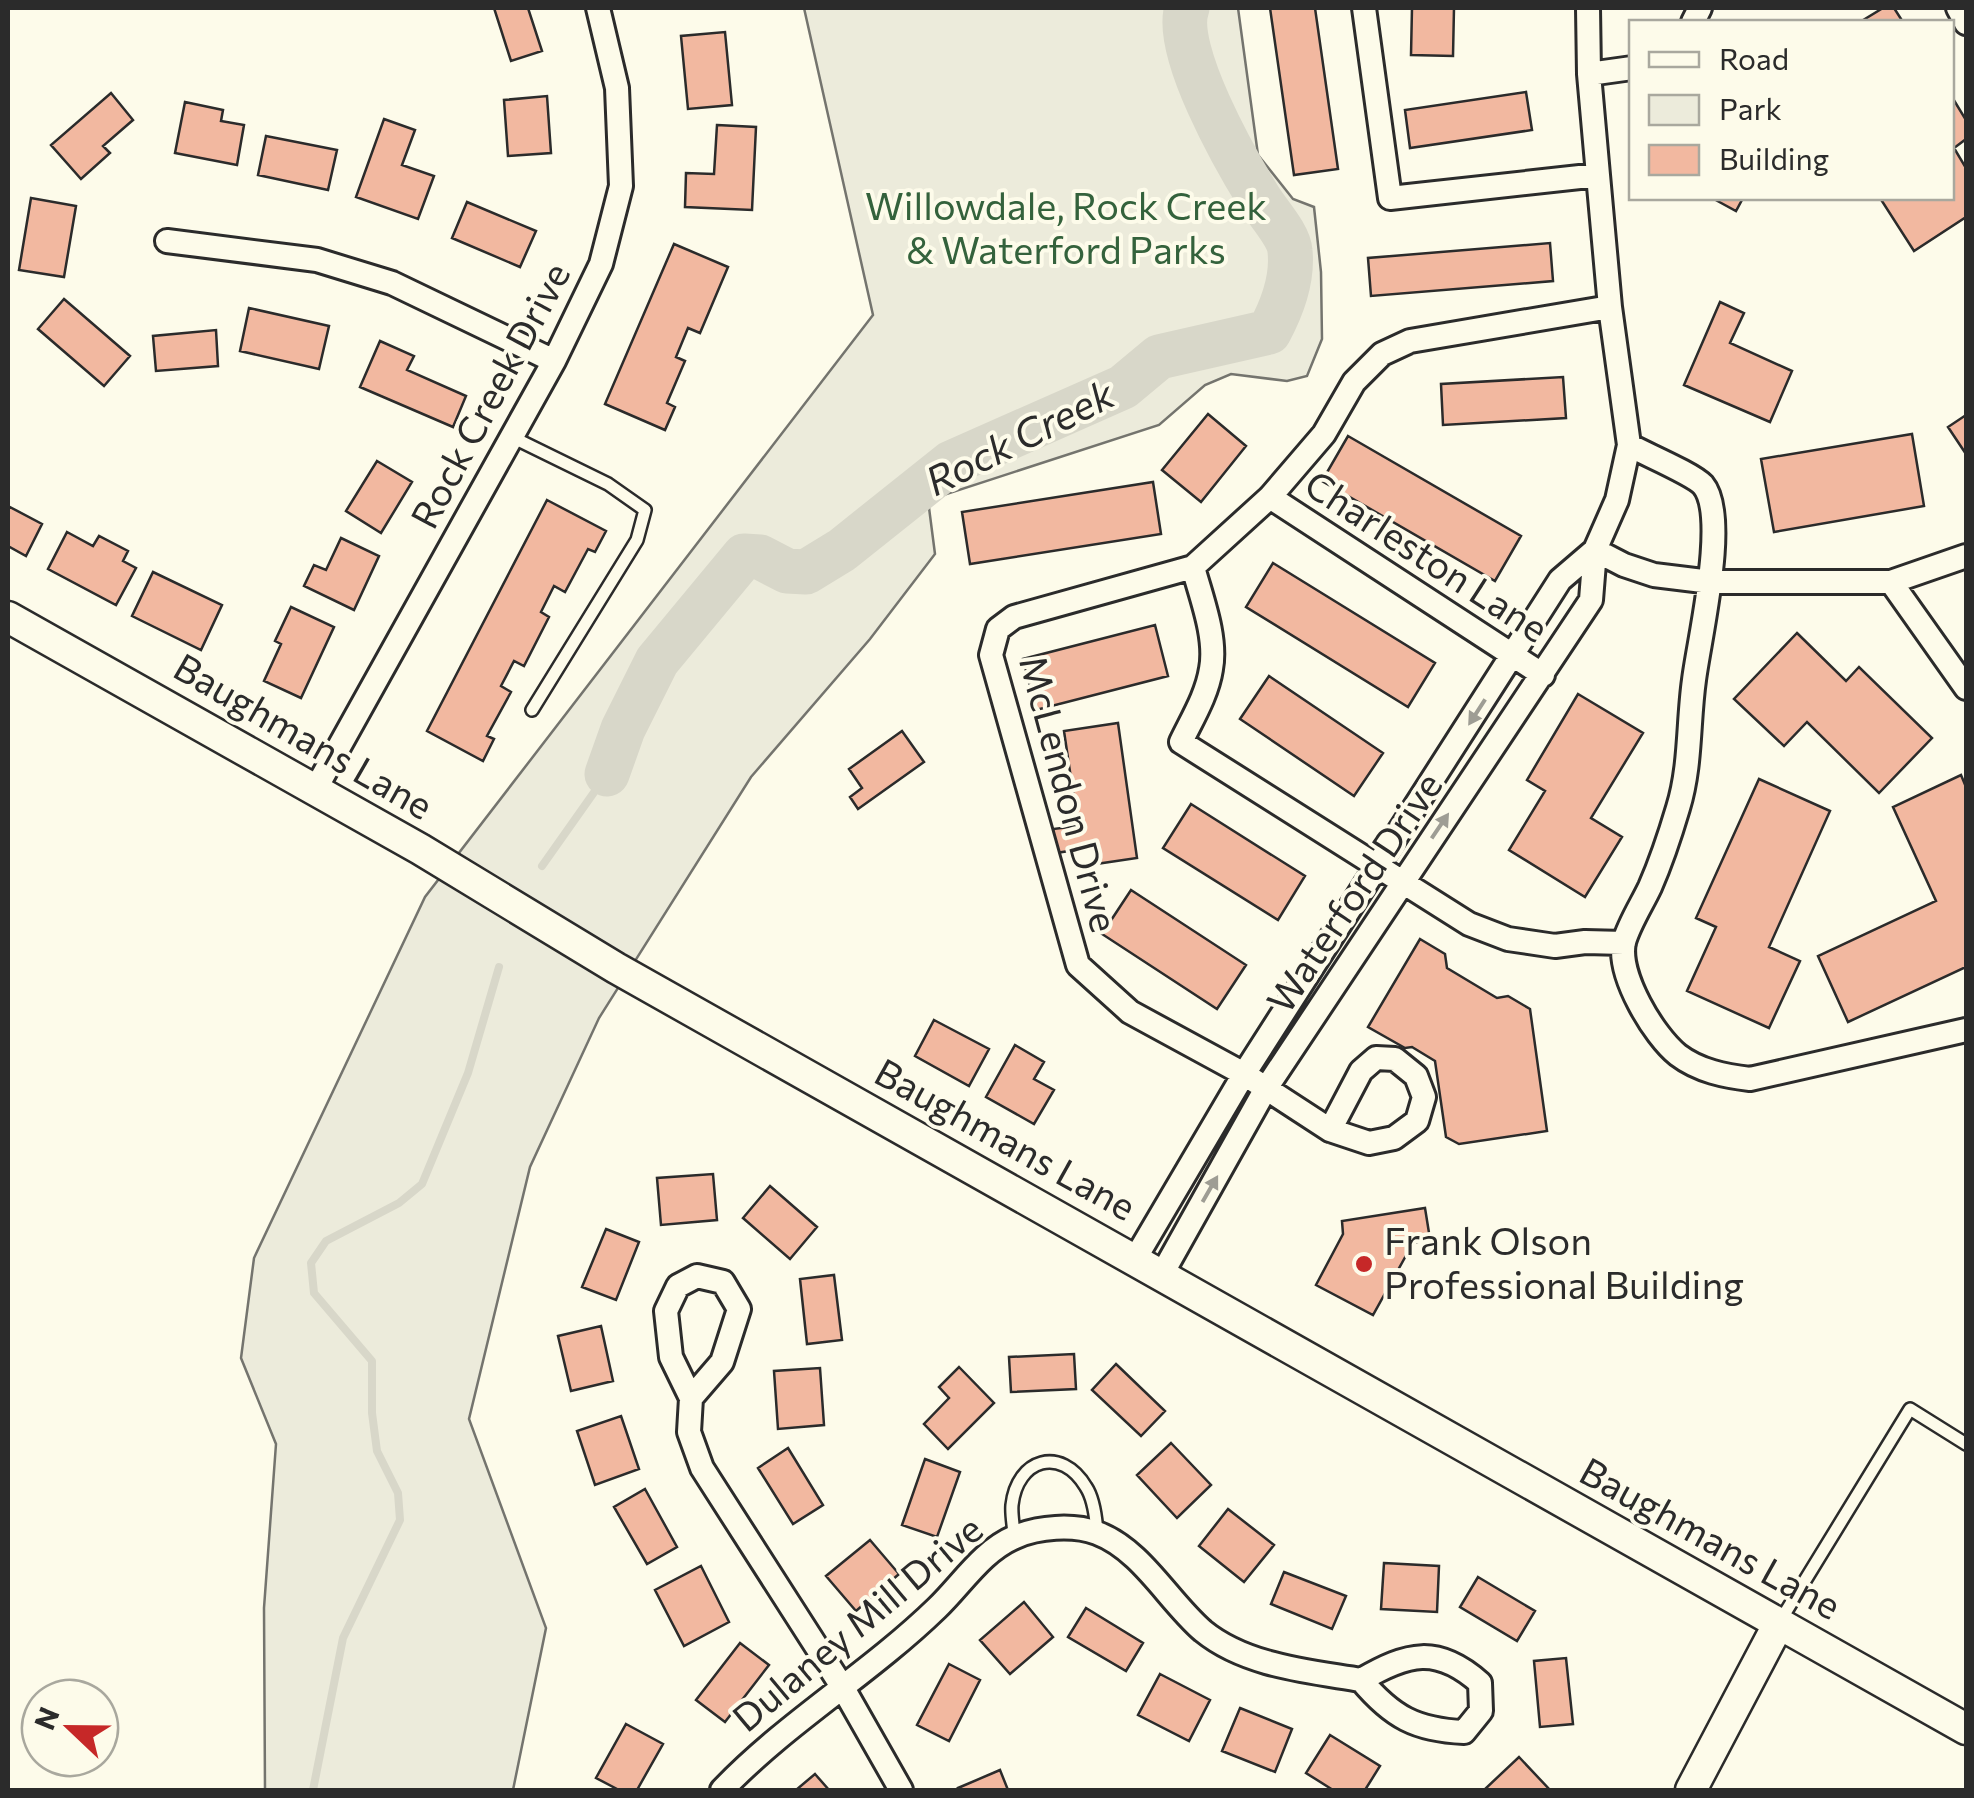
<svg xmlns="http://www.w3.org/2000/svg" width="1974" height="1798" viewBox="0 0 1974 1798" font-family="Commissioner,sans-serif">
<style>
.green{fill:#ecebdb;stroke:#74746e;stroke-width:2.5}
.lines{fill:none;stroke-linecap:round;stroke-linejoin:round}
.stream{stroke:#d8d7c9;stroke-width:8}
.river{stroke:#d8d7c9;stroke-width:45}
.building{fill:#f2b8a0;stroke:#2b2b2b;stroke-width:2.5}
.lane-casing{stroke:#2b2b2b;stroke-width:16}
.street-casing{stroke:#2b2b2b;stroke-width:28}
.secondary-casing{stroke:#2b2b2b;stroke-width:35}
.lane{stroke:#fdfbea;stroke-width:11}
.street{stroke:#fdfbea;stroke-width:22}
.secondary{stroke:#fdfbea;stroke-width:30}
.oneway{fill:#9e9d94}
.poi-dot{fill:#c62828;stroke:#fdfbea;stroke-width:4}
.labels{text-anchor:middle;stroke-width:8;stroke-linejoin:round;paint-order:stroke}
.park-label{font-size:38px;fill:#34623c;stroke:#fdfbea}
.street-label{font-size:38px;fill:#2b2b2b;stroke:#fdfbea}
.poi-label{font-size:38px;fill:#2b2b2b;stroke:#fdfbea;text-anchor:start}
.water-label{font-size:40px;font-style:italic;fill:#2b2b2b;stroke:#fdfbea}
</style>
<rect width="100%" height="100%" fill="#fdfbea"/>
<path class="green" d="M804 8H1238L1258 155 1293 199 1314 207 1321 272 1322 339 1307 376 1287 381 1231 374 1205 385 1159 425 928 500 935 554 870 639 751 777 599 1018 530 1167 469 1419 546 1628 513 1790H265L264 1608 276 1444 241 1358 254 1258 425 897 873 315Z"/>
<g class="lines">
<path class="stream" d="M542 866 607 774
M313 1790 343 1638 400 1520 398 1493 377 1451 372 1413V1361L314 1293 311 1263 326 1241 399 1203 422 1184 468 1073 499 967"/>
<path class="river" d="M607 774 623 729 657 661 744 556 760 557 787 571 806 572 842 550 951 463 1123 387 1159 357 1269 332C1282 308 1293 280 1290 251 1289 235 1268 213 1259 198 1236 161 1172 49 1187 8"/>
</g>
<path class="building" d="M494 8H528L542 51 511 61Z
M1270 8H1315L1338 169 1294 175Z
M1412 8H1454L1453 56 1411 55Z
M1883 8H1894L1903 22H1860Z
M725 32 732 105 688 109 681 36Z
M1526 92 1532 130 1410 148 1405 110Z
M111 93 133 120 103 146 110 153 81 179 51 145Z
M547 96 551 153 508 156 504 100Z
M1952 97 1966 120V139L1954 148 1966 168V217L1914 251 1880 198H1952Z
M185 102 223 110 221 121 244 125 237 165 175 153Z
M384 119 415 130 402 165 434 176 418 219 356 197Z
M717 125 756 127 752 210 685 207 686 173 714 174Z
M266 136 337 150 328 190 258 175Z
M31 198 76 206 64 277 19 270Z
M1712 198H1743L1736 211Z
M467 202 536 231 520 267 452 238Z
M1550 243 1553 281 1371 296 1368 258Z
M674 244 728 267 700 333 688 328 676 357 685 361 667 403 675 407 665 430 605 404Z
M64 299 130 356 104 386 38 329Z
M1720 302 1744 313 1730 343 1792 371 1770 422 1684 385Z
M249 308 329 326 319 369 240 351Z
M216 330 218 366 156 371 153 336Z
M380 341 414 356 407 370 466 396 453 427 360 387Z
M1563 377 1566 418 1443 425 1441 384Z
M1208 414 1246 446 1201 502 1162 470Z
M1966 415V454L1948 427Z
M1912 434 1924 506 1774 532 1761 459Z
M1348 436 1521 536 1495 581 1322 481Z
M377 461 412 482 381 533 346 511Z
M1153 482 1161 534 970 564 962 512Z
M547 500 606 531 595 552 588 549 565 592 554 586 541 612 549 617 524 666 514 661 501 686 511 692 487 736 494 739 483 761 427 731Z
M8 506 42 524 26 556 8 546Z
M67 532 93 546 99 536 128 551 123 561 136 568 116 605 48 569Z
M341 538 379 556 354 610 304 586 314 565 326 570Z
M1273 563 1435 663 1408 707 1246 607Z
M153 572 222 605 201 650 132 616Z
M291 607 334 627 301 698 264 681 281 644 275 641Z
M1155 625 1168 676 1036 710 1023 659Z
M1797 633 1846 681 1859 667 1932 738 1879 793 1807 722 1784 746 1734 699Z
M1269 676 1383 753 1354 796 1240 719Z
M1578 694 1643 733 1591 818 1622 837 1585 897 1509 850 1545 791 1527 780Z
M1118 723 1137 858 1096 864 1094 847 1056 853 1053 829 1078 826 1064 731Z
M902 731 924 762 858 809 850 797 862 788 849 769Z
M1961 775 1966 787V967L1848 1022 1818 956 1936 901 1893 807Z
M1759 779 1830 811 1769 947 1800 961 1769 1028 1687 991 1716 927 1696 918Z
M1191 804 1305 876 1278 920 1163 848Z
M1131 890 1246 965 1217 1009 1102 934Z
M1420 939 1445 954 1447 968 1497 998 1508 996 1530 1009 1547 1131 1459 1144 1446 1137 1435 1061 1412 1047 1405 1048 1368 1027Z
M934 1020 989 1049 969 1086 915 1056Z
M1015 1045 1044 1062 1034 1079 1054 1090 1034 1124 986 1097Z
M713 1174 717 1220 661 1225 657 1178Z
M770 1186 817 1227 790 1259 743 1218Z
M1425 1208 1430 1239 1413 1243 1373 1315 1316 1285 1343 1234 1342 1221Z
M606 1229 639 1242 616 1300 582 1287Z
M834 1275 842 1340 807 1344 800 1279Z
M601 1326 613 1381 571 1391 558 1336Z
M1074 1354 1076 1389 1011 1392 1009 1357Z
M1116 1364 1165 1411 1141 1436 1092 1390Z
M959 1367 994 1403 948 1449 924 1424 949 1398 939 1387Z
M820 1368 824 1425 778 1429 774 1371Z
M621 1416 639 1469 595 1485 577 1431Z
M1171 1443 1211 1485 1177 1518 1137 1475Z
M788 1448 823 1505 793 1524 758 1468Z
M925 1459 960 1472 937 1537 902 1525Z
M645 1489 677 1547 647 1564 614 1507Z
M1228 1509 1274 1545 1244 1582 1199 1546Z
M870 1540 899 1574 856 1611 826 1576Z
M1384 1563 1439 1566 1437 1612 1381 1609Z
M701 1566 729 1622 684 1646 655 1590Z
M1284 1572 1346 1596 1332 1629 1271 1604Z
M1478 1577 1535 1611 1517 1641 1460 1607Z
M1024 1602 1053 1637 1010 1674 980 1640Z
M1086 1608 1143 1643 1126 1671 1068 1637Z
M740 1643 769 1665 725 1722 696 1700Z
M1566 1658 1573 1724 1540 1727 1534 1661Z
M949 1664 980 1680 949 1741 917 1725Z
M1160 1674 1210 1700 1189 1741 1138 1715Z
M1240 1708 1292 1729 1275 1772 1222 1751Z
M626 1724 663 1744 637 1790H619L596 1778Z
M1330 1735 1380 1766 1365 1790H1333L1306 1773Z
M1519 1757 1550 1790H1484Z
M1000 1770 1008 1790H959L958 1788Z
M815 1774 829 1790H796Z"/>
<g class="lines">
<defs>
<path id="lane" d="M512 437 608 484 645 510 637 540 532 710
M1014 1537C1014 1527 1011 1515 1012 1505 1017 1459 1061 1445 1086 1487 1094 1499 1096 1518 1097 1533
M1779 1623 1910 1409 1966 1444"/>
<path id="street" d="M1364 8 1390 198 1598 175
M1958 8 1966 23
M1693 22 1700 8
M1589 74 1632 68
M167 241 317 260 392 283 554 361
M1629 445C1645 454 1693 474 1703 485 1729 516 1699 639 1694 680 1688 722 1691 766 1678 808 1670 835 1661 862 1650 887 1642 904 1629 924 1624 942 1617 975 1654 1036 1678 1055 1699 1071 1725 1076 1750 1079L1966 1030
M1270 497 1543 675
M1595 550 1624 565 1654 575 1711 582H1891L1966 556
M1193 567C1201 597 1217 637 1211 669 1207 695 1192 719 1181 742L1469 924 1508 939 1555 946 1585 942 1624 943
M1891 582 1966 688
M315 790 554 361 601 264 621 186 617 88 598 8
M1330 1130 1361 1071 1376 1058 1395 1059 1416 1076 1424 1097 1417 1121 1394 1138 1369 1143 1330 1130 1244 1074 1130 1012 1078 965 991 655 998 629 1014 617 1193 567 1270 497 1324 434 1354 382 1382 354 1410 341 1610 307
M1135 1259 1244 1074 1560 580 1595 550
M1162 1274 1265 1090 1591 600 1595 550 1617 500 1629 445 1610 307 1598 175 1589 74 1588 8
M691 1398 671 1357 666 1311 678 1286 697 1276 723 1282 739 1309 722 1362 691 1398 689 1432 702 1468 843 1688 901 1790
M722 1790C787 1722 869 1674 937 1608 962 1584 982 1551 1015 1537 1038 1527 1073 1524 1097 1533 1142 1550 1168 1601 1203 1631 1246 1666 1308 1671 1361 1680 1408 1653 1437 1645 1480 1683L1481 1711 1464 1732C1416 1730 1392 1717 1361 1680"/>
<path id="secondary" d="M8 617 420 849 616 968 1966 1729
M1691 1790 1779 1623"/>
</defs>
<use href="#lane" class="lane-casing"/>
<use href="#street" class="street-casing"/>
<use href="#secondary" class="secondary-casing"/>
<use href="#lane" class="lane"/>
<use href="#street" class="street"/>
<use href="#secondary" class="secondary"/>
</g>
<defs><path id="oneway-solid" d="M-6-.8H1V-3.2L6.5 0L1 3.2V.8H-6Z" transform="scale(2.5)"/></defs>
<g class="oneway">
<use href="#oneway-solid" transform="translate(1477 712) rotate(123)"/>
<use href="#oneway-solid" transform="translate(1440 826) rotate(-56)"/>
<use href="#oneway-solid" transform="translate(1210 1189) rotate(-60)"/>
</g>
<circle class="poi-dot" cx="1364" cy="1264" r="10"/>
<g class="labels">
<g class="park-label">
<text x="1066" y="220">Willowdale, Rock Creek<tspan x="1066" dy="44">&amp; Waterford Parks</tspan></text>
</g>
<g class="street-label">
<text transform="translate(491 396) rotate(-62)" y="13">Rock Creek Drive</text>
<text transform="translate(1426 557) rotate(33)" y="13">Charleston Lane</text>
<text transform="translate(303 737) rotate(30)" y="13">Baughmans Lane</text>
<text transform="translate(1068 794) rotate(75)" y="13">McLendon Drive</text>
<text transform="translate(1355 893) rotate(-56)" y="13">Waterford Drive</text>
<text transform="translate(1005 1140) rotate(29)" y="13">Baughmans Lane</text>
<text transform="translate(1710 1539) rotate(29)" y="13">Baughmans Lane</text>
<text transform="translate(858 1624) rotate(-40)" y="13">Dulaney Mill Drive</text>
</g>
<g class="poi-label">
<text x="1384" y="1255">Frank Olson<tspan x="1384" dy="44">Professional Building</tspan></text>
</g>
<g class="water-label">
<text transform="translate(1020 438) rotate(-27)" y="14">Rock Creek</text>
</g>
</g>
<rect width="1974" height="1798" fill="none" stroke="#2b2b2b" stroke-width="20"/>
<rect x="1629" y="20" width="325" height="180" fill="#fdfbea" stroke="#a9a89e" stroke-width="2.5"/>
<rect x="1649" y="52" width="50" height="15" fill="#fdfbea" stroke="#a9a89e" stroke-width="2.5"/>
<text x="1719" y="70" font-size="30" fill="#2b2b2b">Road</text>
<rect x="1649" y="95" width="50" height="30" fill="#ecebdb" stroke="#a9a89e" stroke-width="2.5"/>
<text x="1719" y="120" font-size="30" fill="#2b2b2b">Park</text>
<rect x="1649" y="145" width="50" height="30" fill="#f2b8a0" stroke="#a9a89e" stroke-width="2.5"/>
<text x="1719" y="170" font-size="30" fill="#2b2b2b">Building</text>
<g transform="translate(70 1728) rotate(292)"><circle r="48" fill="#fdfbea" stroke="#a9a89e" stroke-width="2.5"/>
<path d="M0-8L18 38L0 25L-18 38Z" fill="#c62828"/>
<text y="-15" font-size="28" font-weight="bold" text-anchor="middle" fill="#2b2b2b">N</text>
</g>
</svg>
